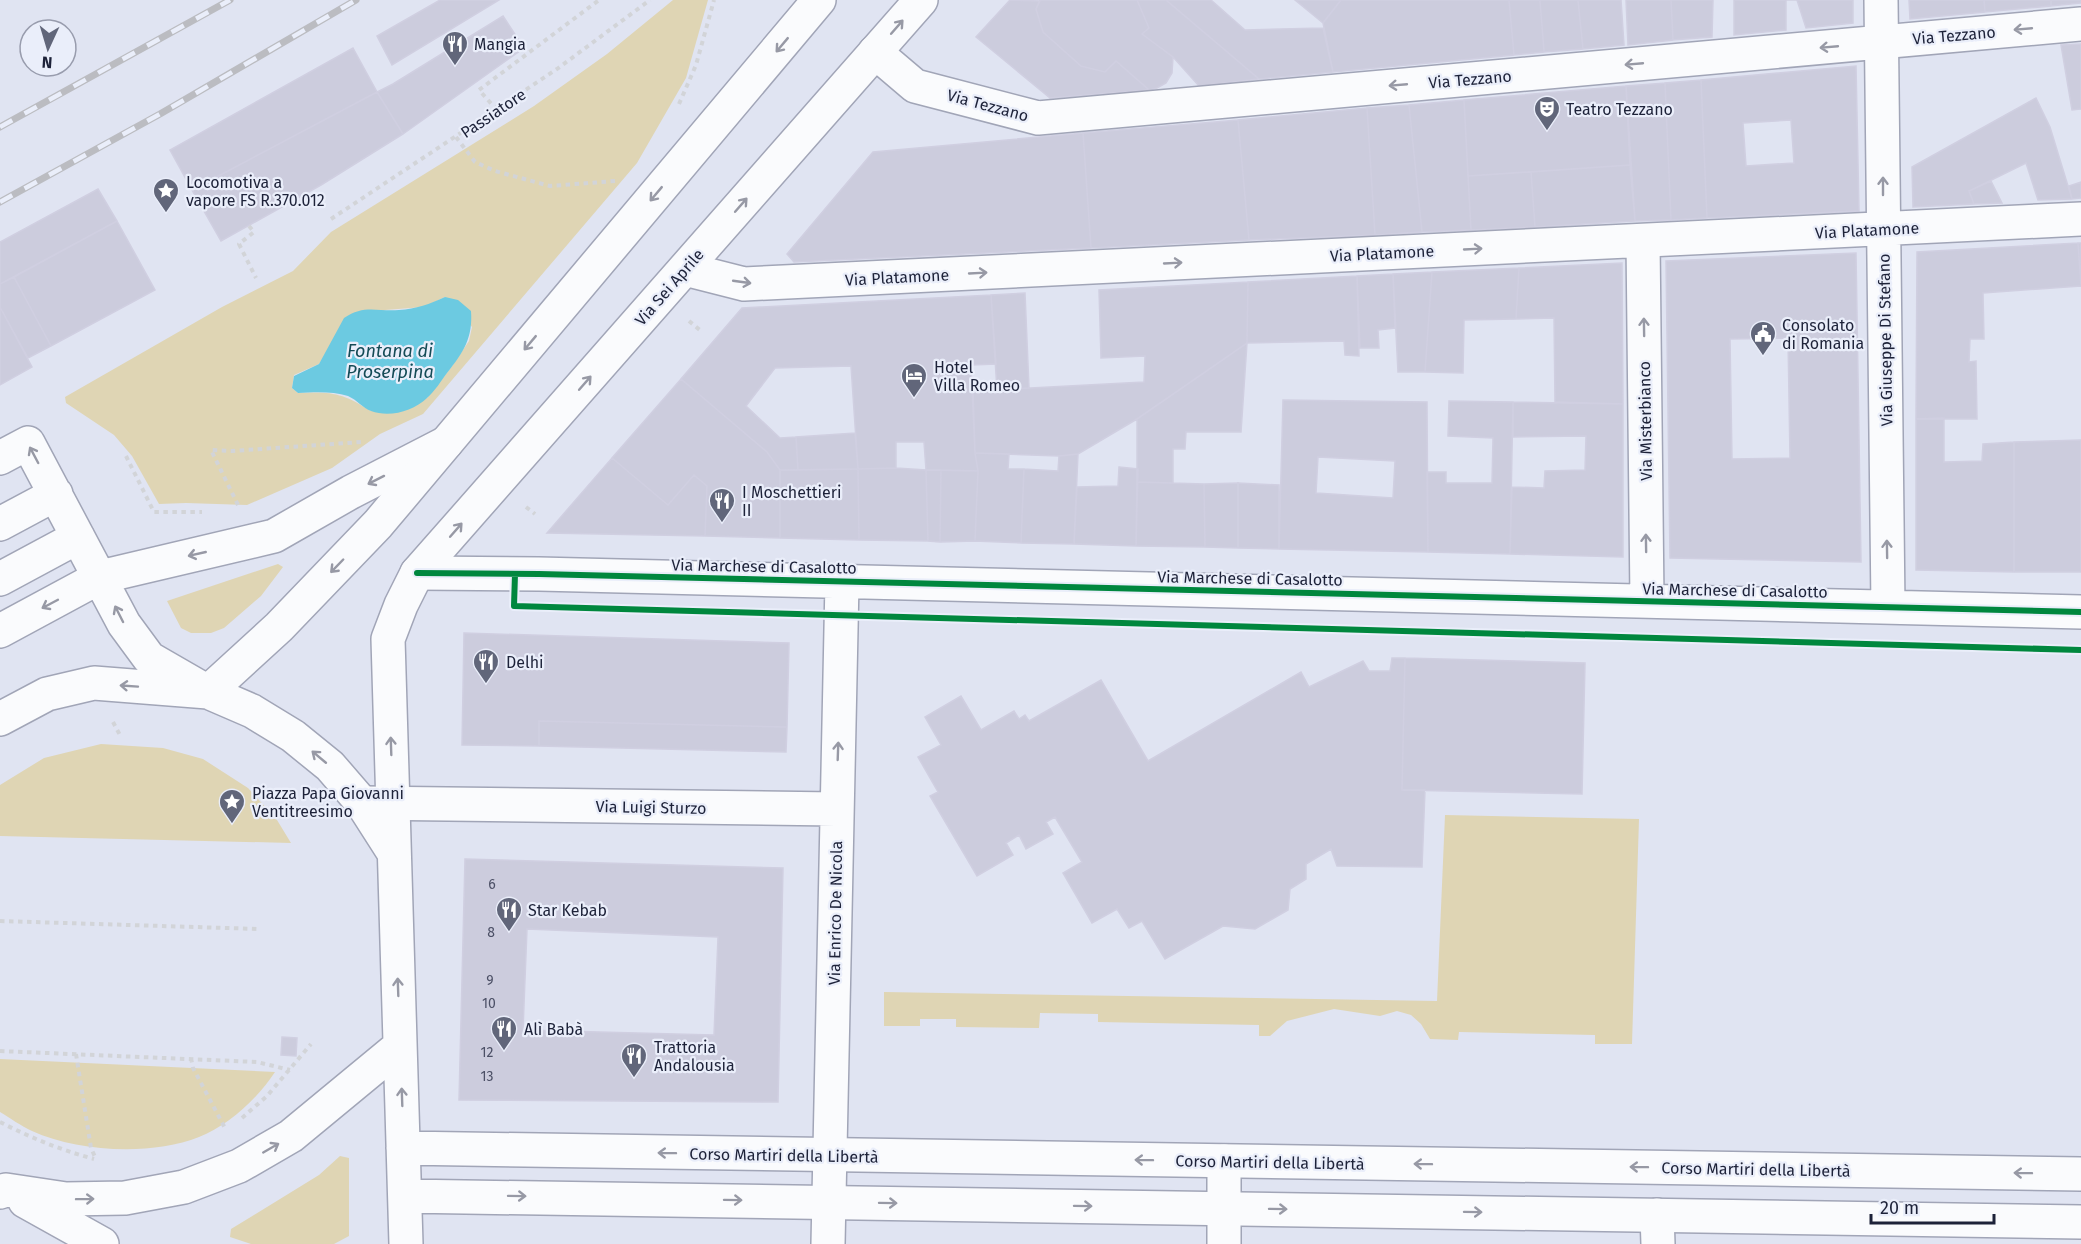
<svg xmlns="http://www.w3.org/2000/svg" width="2081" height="1244" viewBox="0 0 2081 1244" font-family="'Fira Sans',sans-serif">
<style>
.green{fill:#dfd5b4;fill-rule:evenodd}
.water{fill:#6ccae1}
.building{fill:#ccd;stroke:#d0cfe1;stroke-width:1.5;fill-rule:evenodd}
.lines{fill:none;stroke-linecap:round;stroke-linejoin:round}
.minor-casing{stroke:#a1a5b7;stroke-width:36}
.major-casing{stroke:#a1a5b7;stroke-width:36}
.path{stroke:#d2d4d8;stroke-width:4;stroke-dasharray:4.5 4.5;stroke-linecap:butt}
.minor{stroke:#fafbfd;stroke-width:33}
.major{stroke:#fafbfd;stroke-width:33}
.rail-casing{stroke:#bbbcc1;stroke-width:7}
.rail{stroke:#eaeefa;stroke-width:4.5;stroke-dasharray:14;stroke-linecap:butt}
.cycleway-casing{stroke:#eaeefa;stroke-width:10}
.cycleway{stroke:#00873e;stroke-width:6}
.oneway{stroke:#9799a5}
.labels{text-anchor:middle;stroke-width:4.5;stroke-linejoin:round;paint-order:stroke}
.number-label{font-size:14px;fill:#4c5066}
.street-label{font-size:16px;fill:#1d2239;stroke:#eaeefa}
.poi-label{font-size:16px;fill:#1d2239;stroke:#eaeefa;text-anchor:start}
.water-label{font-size:18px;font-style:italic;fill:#144b56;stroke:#eaeefa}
</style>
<rect width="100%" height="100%" fill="#e0e4f2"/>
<path class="green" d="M673 0H708L686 78 637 163 423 414 380 434 332 468 247 505 186 503 159 504 132 456 114 435 66 403 65 397 222 307 293 271 331 232 534 106 607 54ZM445 297 472 327 469 341 450 369 427 398 371 411C343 393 331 391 298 393L292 388 294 375 319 364 329 349 385 310 424 307Z
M278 564 283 567 261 596 224 628 211 633H191L181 628 167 601Z
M101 744 163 748 203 759 248 788 277 820 291 843 0 836V785L44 758Z
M1445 815 1639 819 1632 1044H1595V1035L1459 1032 1458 1040 1430 1039 1421 1024 1411 1015 1397 1011 1380 1016 1334 1009 1287 1021 1270 1036H1259V1025L1098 1022V1014L1040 1013 1039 1028 956 1027V1019H920V1026H884V992L1437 1001Z
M0 1059 275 1072C258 1098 228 1126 199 1137 151 1156 78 1152 32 1131 21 1126 10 1118 0 1112Z
M340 1156 349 1158V1236L334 1244H251L230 1237 231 1229 319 1175Z"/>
<path class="water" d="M445 297 458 300 471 311C473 337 464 352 447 373 441 381 435 391 427 398 413 411 390 418 371 411 363 408 357 400 348 396 333 391 314 392 298 393L292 388 294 376 319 364 344 318C364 304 378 312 399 310 416 309 430 304 445 297Z"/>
<path class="building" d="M440 0H499L392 65 377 36Z
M1010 0 1040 1 1036 9 1043 32 1081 66 1105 72 1116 61 1149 90 1050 98 976 37Z
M1040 0H1137L1149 28 1142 34 1173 57 1172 73 1166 83 1157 88 1149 90 1116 61 1105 72 1081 66 1043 32 1036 9Z
M1137 0H1166L1259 79 1199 86 1173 57 1142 34 1149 28Z
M1166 0H1211L1245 30 1323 28 1333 72 1259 79Z
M1295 0H1341L1323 23Z
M1341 0H1509L1514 55 1333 72 1323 23Z
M1509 0H1540L1544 52 1514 55Z
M1540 0H1578L1583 49 1544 52Z
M1578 0H1621L1624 45 1583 49Z
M1626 0H1671L1673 40 1628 45Z
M1671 0H1713L1712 37 1673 40Z
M1734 0H1786V30L1734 35Z
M1786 0H1853V23L1806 28 1797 0Z
M1909 0H1984L1985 12 1910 19Z
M1984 0H2051V6L1985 12Z
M2051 0H2081V3L2051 6Z
M503 16 524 48 403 134 377 92 393 84Z
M2081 44V109L2072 110 2061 45Z
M353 48 377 92 192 190 170 150Z
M1856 66 1859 211 1707 218 1701 80ZM1791 120 1794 163 1746 166 1743 123Z
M1701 80 1707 218 1671 220 1665 83Z
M1665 83 1671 220 1635 221 1626 86Z
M1626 86 1630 165 1468 176 1464 100Z
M377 92 403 134 321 185 221 241 192 190Z
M2036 98 2050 127 2072 199 2038 200 2026 163 1969 191 1974 204 1913 207 1912 167Z
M1464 100 1471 230 1422 232 1409 105Z
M1409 105 1422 232 1375 235 1367 108Z
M1367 108 1375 235 1249 240 1238 120Z
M1238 120 1249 240 1091 248 1083 133Z
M1083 133 1091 248 794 262 787 254 873 152Z
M1630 165 1635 221 1535 227 1531 172Z
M1531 172 1535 227 1471 230 1468 176Z
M1991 181 2002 203 1974 204 1969 191Z
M2081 182V198L2072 199 2069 186Z
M98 189 117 221 0 284V242Z
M117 221 155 290 51 346 14 277Z
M2078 243H2081V287V286Z
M2078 243 2081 286 1983 293 1984 339H1970L1969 362 1976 361 1977 419H1916L1917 252Z
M1856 253 1861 562 1670 558 1666 261ZM1788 338 1790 458 1732 459 1730 339Z
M1622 263 1623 404 1555 402 1554 318 1516 319 1519 268Z
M1519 268 1516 319 1464 320 1463 373 1425 372 1432 272Z
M1432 272 1425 372H1398L1393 274Z
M1393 274 1395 328 1378 330 1379 348H1360L1357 276Z
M1357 276 1359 356 1345 355 1344 341 1247 343 1248 282Z
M14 277 51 346 28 358 0 307V284Z
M1248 282 1247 343 1137 419 1078 454 1059 456 975 453 973 391 1144 382 1145 356 1101 358 1099 290Z
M1025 293 1029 388 997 390 991 295Z
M991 295 996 364 971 365 975 453 978 471 926 470 924 442H896V468L858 469 851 366 775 368 746 406 780 438 796 437 798 470H780L767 452 681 379 742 308Z
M0 307 32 367 0 385Z
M1247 343 1241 432H1186L1185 449H1173V483L1137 482V419Z
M681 379 767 452 780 470V538L705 536 707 486 694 475 668 505 612 458Z
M1283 400 1427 402 1428 552 1279 549ZM1318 457 1395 461 1393 498 1316 493Z
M1449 401 1513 402 1510 554 1428 552 1427 472H1446V483H1492L1493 438 1448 436Z
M1513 402 1623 404V557L1510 554 1512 487 1544 488 1545 471 1585 470 1586 436 1513 437Z
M1944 418V462L1982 461 1983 444 2014 442V572L1916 570V419Z
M855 433 858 469 798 470 796 437Z
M2081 440V572H2014V442Z
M975 453 1009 454 1008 469H1024L1021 543 975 541 978 471Z
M1078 454 1074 544 1021 543 1024 469 1058 471 1059 456Z
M612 458 668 505 694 475 707 486 705 536 547 533Z
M1119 467 1138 469 1136 546 1074 544 1077 487 1118 486Z
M896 468 926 470 928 541 859 540 858 469Z
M858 469 859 540 780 538V470Z
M926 470H941L940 542 928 541Z
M941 470 978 471 975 541 940 542Z
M1137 482 1204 484 1205 547 1136 546Z
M1238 483V548L1205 547 1204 484Z
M1238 483 1279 485V549L1238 548Z
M464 633 789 643 787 727 539 721V746L462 745Z
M1392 658H1405L1402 790H1425L1422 867 1337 866 1331 849 1306 864V879L1290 889 1288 910 1255 929 1223 926 1165 959 1142 921 1129 928 1117 909 1092 923 1063 873 1082 862 1055 817 1046 822 1053 834 1026 849 1019 835 1006 843 1013 855 977 876 930 796 938 792 918 757 941 745 925 717 961 696 981 730 1014 711 1019 719 1025 715 1029 721 1101 680 1148 761 1301 672 1309 687 1363 661 1369 671H1390Z
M1405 658 1585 663 1582 794 1402 790Z
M539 721 787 727 786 752 539 746Z
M465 859 783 868 778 1102 459 1100ZM527 929 718 937 714 1035 523 1030Z
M282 1037 297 1038 296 1056 281 1055Z"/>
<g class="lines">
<defs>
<path id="minor" d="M1881 0 1888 607
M875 52 915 86 1038 118 2081 24
M1643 241 1647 601
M685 269 744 284 2081 219
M0 458 28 443 124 624 149 658 208 692
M0 524 56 494
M417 573 539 574 2081 612
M0 579 78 537
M0 631 100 577 274 536 351 492 446 443
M364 803 836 809
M1657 1215 1658 1244
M828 1244 842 582
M1224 1244V1161"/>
<path id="major" d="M208 692 279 627 378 524 819 0
M0 719 47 694 94 683 208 692 252 711 293 736 330 766 362 803 394 853
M403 1148 2081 1174
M0 1192 6 1190 66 1199 125 1198 184 1187 239 1166 291 1136 400 1046
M405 1196 2081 1222
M25 1201 102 1244
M406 1244 388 639 401 605 417 573 921 0"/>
</defs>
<use href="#minor" class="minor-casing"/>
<use href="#major" class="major-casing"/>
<path class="path" d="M679 104 696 65 714 0
M497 110 479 90 599 0
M456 137 475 162 495 171 550 186 615 181
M331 219 557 69 650 0
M249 226 254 232 239 244 256 278
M689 321 701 331
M126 456 154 512H202
M238 505 211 450 232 451 361 442
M526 507 535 514
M113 722 121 737
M0 921 259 929
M0 1051 257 1062 290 1070
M76 1054 91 1148 96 1159
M191 1058 193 1068 226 1130
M242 1118 267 1096 311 1044
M0 1122C31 1138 61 1150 94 1159"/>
<use href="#minor" class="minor"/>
<use href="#major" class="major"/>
<defs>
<path id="rail" d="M0 127 230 0
M0 202 160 114 356 0"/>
</defs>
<use href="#rail" class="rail-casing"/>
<use href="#rail" class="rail"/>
<defs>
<path id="cycleway" d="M417 573 539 574 2081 612
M515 574 514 606 2081 650"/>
</defs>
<use href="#cycleway" class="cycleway-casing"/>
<use href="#cycleway" class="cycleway"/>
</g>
<defs><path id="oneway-shaft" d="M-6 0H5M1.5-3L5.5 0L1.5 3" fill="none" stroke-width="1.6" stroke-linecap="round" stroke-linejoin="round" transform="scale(1.5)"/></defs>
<g class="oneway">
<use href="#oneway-shaft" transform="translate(897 27) rotate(-49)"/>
<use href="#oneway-shaft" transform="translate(2023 29) rotate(175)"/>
<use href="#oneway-shaft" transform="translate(782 45) rotate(130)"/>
<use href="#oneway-shaft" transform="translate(1829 47) rotate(175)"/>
<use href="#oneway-shaft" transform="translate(1634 64) rotate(175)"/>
<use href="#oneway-shaft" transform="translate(1398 85) rotate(175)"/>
<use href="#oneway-shaft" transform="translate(1883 186) rotate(-90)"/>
<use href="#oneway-shaft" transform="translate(656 194) rotate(130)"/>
<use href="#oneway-shaft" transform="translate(741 205) rotate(-49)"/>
<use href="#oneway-shaft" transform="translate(1473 249) rotate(-3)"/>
<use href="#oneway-shaft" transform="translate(1173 263) rotate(-3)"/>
<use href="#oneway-shaft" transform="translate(978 273) rotate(-3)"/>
<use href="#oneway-shaft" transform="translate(742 282) rotate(8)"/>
<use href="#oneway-shaft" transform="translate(1644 327) rotate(-91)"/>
<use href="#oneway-shaft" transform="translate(530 343) rotate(130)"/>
<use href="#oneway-shaft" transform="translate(585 383) rotate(-49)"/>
<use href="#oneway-shaft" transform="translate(34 455) rotate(-118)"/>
<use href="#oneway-shaft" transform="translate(376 480) rotate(153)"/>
<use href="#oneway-shaft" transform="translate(456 530) rotate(-49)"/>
<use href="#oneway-shaft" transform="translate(1646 543) rotate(-91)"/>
<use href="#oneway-shaft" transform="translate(1887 549) rotate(-91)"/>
<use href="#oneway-shaft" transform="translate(197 554) rotate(167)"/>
<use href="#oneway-shaft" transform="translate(337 566) rotate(134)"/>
<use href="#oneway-shaft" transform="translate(50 604) rotate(152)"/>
<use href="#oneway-shaft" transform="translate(119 614) rotate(-117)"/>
<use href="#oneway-shaft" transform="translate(129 686) rotate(-176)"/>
<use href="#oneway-shaft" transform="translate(391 746) rotate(-92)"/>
<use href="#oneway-shaft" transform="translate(838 751) rotate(-88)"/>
<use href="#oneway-shaft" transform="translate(319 757) rotate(-140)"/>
<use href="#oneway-shaft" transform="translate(398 987) rotate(-92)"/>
<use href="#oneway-shaft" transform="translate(402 1097) rotate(-92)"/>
<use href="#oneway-shaft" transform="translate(271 1148) rotate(-30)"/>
<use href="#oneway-shaft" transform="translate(667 1153) rotate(-179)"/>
<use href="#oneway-shaft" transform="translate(1144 1160) rotate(-179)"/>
<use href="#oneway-shaft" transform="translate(1423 1164) rotate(-179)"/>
<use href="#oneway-shaft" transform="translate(1639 1167) rotate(-179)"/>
<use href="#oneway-shaft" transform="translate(2023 1173) rotate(-179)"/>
<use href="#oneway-shaft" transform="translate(517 1196) rotate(1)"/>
<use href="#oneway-shaft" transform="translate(85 1199) rotate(-1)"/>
<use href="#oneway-shaft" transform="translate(733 1200) rotate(1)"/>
<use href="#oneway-shaft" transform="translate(888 1203) rotate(1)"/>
<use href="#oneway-shaft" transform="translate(1083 1206) rotate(1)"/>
<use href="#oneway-shaft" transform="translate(1278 1209) rotate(1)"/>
<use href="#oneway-shaft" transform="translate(1473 1212) rotate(1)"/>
</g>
<defs>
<symbol id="restaurant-pin" viewBox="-11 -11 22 30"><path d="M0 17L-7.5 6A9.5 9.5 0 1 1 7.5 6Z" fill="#61667a" stroke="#eaeefa"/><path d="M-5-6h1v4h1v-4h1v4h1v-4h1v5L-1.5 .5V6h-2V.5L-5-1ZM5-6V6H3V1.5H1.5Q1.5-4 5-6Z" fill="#fff"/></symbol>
<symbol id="theatre-pin" viewBox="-11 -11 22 30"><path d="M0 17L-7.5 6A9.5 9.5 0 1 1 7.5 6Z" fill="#61667a" stroke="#eaeefa"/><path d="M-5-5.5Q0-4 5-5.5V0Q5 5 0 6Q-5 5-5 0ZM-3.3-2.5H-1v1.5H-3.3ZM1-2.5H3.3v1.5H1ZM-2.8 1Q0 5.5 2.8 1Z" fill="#fff"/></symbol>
<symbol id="sight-pin" viewBox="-11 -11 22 30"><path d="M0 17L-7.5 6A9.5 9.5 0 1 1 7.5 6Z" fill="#61667a" stroke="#eaeefa"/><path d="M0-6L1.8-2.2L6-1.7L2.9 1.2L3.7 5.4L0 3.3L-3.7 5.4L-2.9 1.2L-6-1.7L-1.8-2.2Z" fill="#fff"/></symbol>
<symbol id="civic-pin" viewBox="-11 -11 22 30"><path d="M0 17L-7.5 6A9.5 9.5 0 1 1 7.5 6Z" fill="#61667a" stroke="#eaeefa"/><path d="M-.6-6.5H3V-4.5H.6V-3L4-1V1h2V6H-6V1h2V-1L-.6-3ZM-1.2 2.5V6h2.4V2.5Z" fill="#fff"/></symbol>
<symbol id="hotel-pin" viewBox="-11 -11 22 30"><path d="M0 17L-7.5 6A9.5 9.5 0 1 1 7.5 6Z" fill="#61667a" stroke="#eaeefa"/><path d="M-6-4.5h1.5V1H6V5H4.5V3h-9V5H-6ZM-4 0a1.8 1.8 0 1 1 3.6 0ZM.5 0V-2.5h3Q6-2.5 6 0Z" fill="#fff"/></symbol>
</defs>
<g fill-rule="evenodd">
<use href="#restaurant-pin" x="440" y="29" width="30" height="40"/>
<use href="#theatre-pin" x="1532" y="94" width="30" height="40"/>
<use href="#sight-pin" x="151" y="176" width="30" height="40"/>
<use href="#civic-pin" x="1748" y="319" width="30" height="40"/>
<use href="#hotel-pin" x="899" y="361" width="30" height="40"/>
<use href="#restaurant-pin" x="707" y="486" width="30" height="40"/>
<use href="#restaurant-pin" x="471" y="647" width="30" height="40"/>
<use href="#sight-pin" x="217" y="787" width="30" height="40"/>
<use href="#restaurant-pin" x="494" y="895" width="30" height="40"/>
<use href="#restaurant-pin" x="489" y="1014" width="30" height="40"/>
<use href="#restaurant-pin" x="619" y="1041" width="30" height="40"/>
</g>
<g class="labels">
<g class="number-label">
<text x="492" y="889">6</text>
<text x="491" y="937">8</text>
<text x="490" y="985">9</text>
<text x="489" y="1008">10</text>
<text x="487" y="1057">12</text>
<text x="487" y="1081">13</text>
</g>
<g class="street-label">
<text transform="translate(1954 35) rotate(-5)" y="6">Via Tezzano</text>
<text transform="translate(1470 79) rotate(-5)" y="6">Via Tezzano</text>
<text transform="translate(988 105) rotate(15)" y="6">Via Tezzano</text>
<text transform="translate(493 113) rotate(-34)" y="6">Passiatore</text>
<text transform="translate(1867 230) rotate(-3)" y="6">Via Platamone</text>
<text transform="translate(1382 253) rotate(-3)" y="6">Via Platamone</text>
<text transform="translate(897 277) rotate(-3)" y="6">Via Platamone</text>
<text transform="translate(669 287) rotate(-49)" y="6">Via Sei Aprile</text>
<text transform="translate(1885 340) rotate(-91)" y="6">Via Giuseppe Di Stefano</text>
<text transform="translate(1645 421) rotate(-91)" y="6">Via Misterbianco</text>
<text transform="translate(764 566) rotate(1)" y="6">Via Marchese di Casalotto</text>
<text transform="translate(1250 578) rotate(1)" y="6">Via Marchese di Casalotto</text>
<text transform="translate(1735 590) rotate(1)" y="6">Via Marchese di Casalotto</text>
<text transform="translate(651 807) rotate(1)" y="6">Via Luigi Sturzo</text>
<text transform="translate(835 913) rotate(-89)" y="6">Via Enrico De Nicola</text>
<text transform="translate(784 1155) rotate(1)" y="6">Corso Martiri della Libertà</text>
<text transform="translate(1270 1162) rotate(1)" y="6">Corso Martiri della Libertà</text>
<text transform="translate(1756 1169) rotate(1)" y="6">Corso Martiri della Libertà</text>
</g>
<g class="poi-label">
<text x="474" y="50">Mangia</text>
<text x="1566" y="115">Teatro Tezzano</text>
<text x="186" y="188">Locomotiva a<tspan x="186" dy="18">vapore FS R.370.012</tspan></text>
<text x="1782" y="331">Consolato<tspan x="1782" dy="18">di Romania</tspan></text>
<text x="934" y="373">Hotel<tspan x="934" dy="18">Villa Romeo</tspan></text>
<text x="742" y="498">I Moschettieri<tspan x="742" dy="18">II</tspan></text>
<text x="506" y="668">Delhi</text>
<text x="252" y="799">Piazza Papa Giovanni<tspan x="252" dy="18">Ventitreesimo</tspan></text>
<text x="528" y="916">Star Kebab</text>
<text x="524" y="1035">Alì Babà</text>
<text x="654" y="1053">Trattoria<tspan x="654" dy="18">Andalousia</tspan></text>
</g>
<g class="water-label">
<text x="390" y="357">Fontana di<tspan x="390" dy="21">Proserpina</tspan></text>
</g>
</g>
<g transform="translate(48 48) rotate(184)"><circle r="28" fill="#eaeefa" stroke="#989cad" stroke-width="1.5"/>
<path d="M0-4.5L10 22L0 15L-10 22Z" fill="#61667a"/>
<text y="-9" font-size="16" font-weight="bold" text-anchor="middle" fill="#1d2239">N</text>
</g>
<path d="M1871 1214v9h123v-9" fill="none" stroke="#1d2239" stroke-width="3"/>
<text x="1880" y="1214" font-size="18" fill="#1d2239" stroke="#eaeefa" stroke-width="4.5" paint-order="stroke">20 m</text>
</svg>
